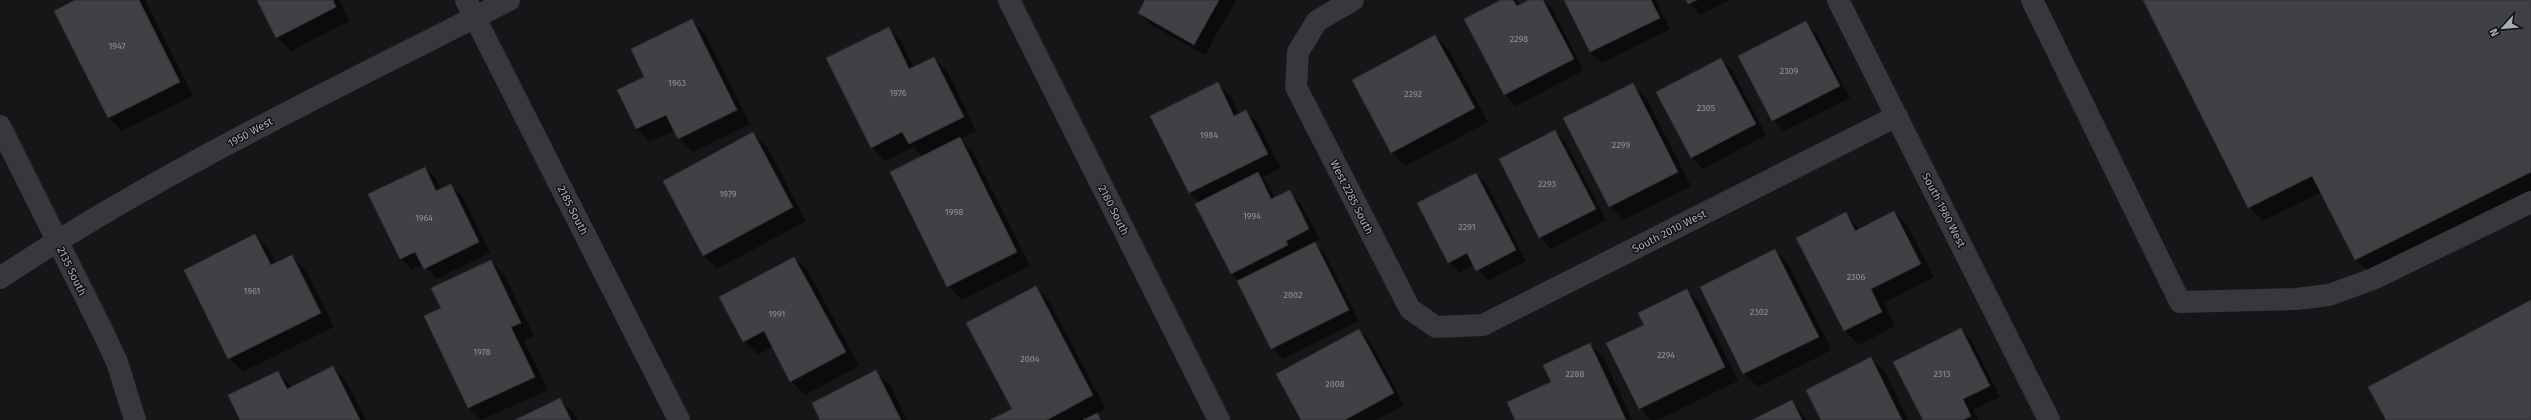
<svg xmlns="http://www.w3.org/2000/svg" width="2531" height="420" viewBox="0 0 2531 420" font-family="'Fira Sans',sans-serif">
<style>
.shadow{fill:#0007}
.building{fill:#404145;stroke:#303034}
.lines{fill:none;stroke-linecap:round;stroke-linejoin:round}
.minor{stroke:#37383d;stroke-width:22}
.labels{text-anchor:middle;stroke-width:3;stroke-linejoin:round;paint-order:stroke}
.number-label{font-size:9px;fill:#8e929b}
.street-label{font-size:11px;fill:#a8adb8;stroke:#111113}
</style>
<rect width="100%" height="100%" fill="#161618"/>
<path class="shadow" d="M77 0H145L193 96 122 131 108 117Z
M258 0H339L349 21 291 51 277 37Z
M1147 0H1236L1205 55 1150 24 1139 13Z
M1503 0H1515L1520 6 1531 0H1544L1551 7 1584 70 1516 106 1505 95 1465 19Z
M1565 0H1656L1670 29 1602 63 1590 52Z
M1687 0H1730L1700 15Z
M2144 0H2531V192L2369 273 2356 260 2322 192 2263 221 2249 207Z
M692 20 705 34 750 124 693 152 679 138 675 130 650 142 637 129 618 91 646 77Z
M1805 22 1816 33 1850 98 1784 131 1773 120Z
M889 28 902 42 914 68 934 58 948 72 976 131 960 139 973 152 1030 266 962 300 948 286 923 157 913 147 885 161 871 147Z
M1435 36 1449 50 1488 122 1406 166 1392 153 1353 80Z
M1721 59 1732 70 1766 135 1703 169 1692 158 1657 92Z
M1217 83 1231 97 1239 114 1246 111 1259 125 1281 168 1262 178 1268 184 1275 198 1289 191 1300 202 1320 240 1314 243 1325 254 1359 321 1283 359 1272 348 1239 281 1232 274 1197 204 1200 203 1190 193 1152 116Z
M1632 84 1646 98 1691 186 1623 220 1610 207 1565 119Z
M1555 131 1566 143 1606 220 1551 249 1540 237Z
M753 134 767 147 806 221 717 269 704 255Z
M425 168 436 179 441 190 450 185 462 196 490 253 436 279 423 264 412 270 401 259Z
M1476 174 1487 185 1526 261 1488 281 1475 265 1460 273 1449 262Z
M1894 212 1908 226 1934 277 1884 303 1895 326 1859 345 1845 331 1798 238 1845 214 1860 230Z
M255 235 269 249 276 264 292 256 305 270 334 327 243 372 229 358Z
M1775 250 1788 264 1832 350 1758 387 1744 374 1701 287Z
M794 258 808 271 859 366 805 395 791 381 773 347 758 355 744 341 721 297Z
M491 261 504 275 534 336 524 341 548 390 481 420 469 408 425 316 442 308Z
M1036 288 1049 301 1106 409 1097 414 1103 420H992L1013 409Z
M1686 290 1700 304 1738 381 1658 420H1651L1640 408Z
M1961 329 1972 341 2000 397 1973 410 1978 420H1924Z
M1359 330 1370 341 1404 405 1376 420H1302Z
M1590 344 1604 358 1632 420H1516Z
M1871 358 1885 372 1908 420H1822Z
M333 367 346 381 366 420H241L278 372 292 387Z
M876 372 890 385 907 420H822Z
M559 399 573 412 577 420H517Z
M1792 401 1807 420H1755Z"/>
<path class="building" d="M75 0H139L180 82 108 118 54 11Z
M257 0H333L336 7 276 38Z
M1145 0H1219L1194 45 1138 13Z
M1501 0H1513L1517 6 1529 0H1543L1574 59 1504 95 1464 19Z
M1564 0H1651L1660 18 1590 52Z
M1686 0H1697L1688 4Z
M2143 0H2531V172L2355 260 2312 176 2248 208Z
M692 19 737 110 678 139 666 115 636 129 617 90 644 77 631 49Z
M1806 21 1840 86 1772 121 1738 56Z
M889 27 909 69 934 57 964 117 909 144 902 132 871 148 826 58Z
M1435 35 1475 108 1391 153 1352 80Z
M1721 58 1756 124 1691 158 1656 92Z
M1218 82 1234 116 1246 110 1268 154 1189 193 1150 116Z
M1633 83 1678 172 1609 207 1563 118Z
M1555 130 1596 209 1539 238 1499 159Z
M753 132 793 207 703 256 663 181Z
M960 137 1017 252 947 287 890 172Z
M425 167 436 191 451 184 479 242 424 269 415 252 400 259 368 194Z
M1258 172 1271 199 1290 190 1309 229 1286 241 1288 245 1231 274 1195 204Z
M1476 173 1516 250 1476 271 1467 253 1448 263 1417 203Z
M1894 211 1921 264 1871 289 1882 312 1844 331 1796 238 1846 212 1855 231Z
M255 234 271 265 292 255 321 313 228 359 184 270Z
M1315 242 1349 310 1271 349 1237 281Z
M1775 249 1819 337 1743 374 1700 287Z
M794 257 846 352 790 382 764 331 743 342 719 297Z
M491 260 521 323 511 327 535 377 468 408 424 316 441 308 431 288Z
M1036 286 1093 395 1047 420H990L1012 409 966 323Z
M1687 289 1725 367 1639 409 1606 343 1644 325 1638 313Z
M2531 300V420H2386L2368 387Z
M1961 328 1990 386 1963 399 1971 416 1963 420H1923L1893 362Z
M1359 329 1394 393 1345 420H1301L1276 374Z
M1590 343 1626 420H1515L1507 402 1551 382 1543 365Z
M1871 357 1902 420H1821L1806 390Z
M333 366 360 420H240L228 395 278 371 287 389Z
M876 370 901 420H820L812 403Z
M560 398 571 420H515Z
M1792 400 1802 420H1752Z
M1097 413 1101 420H1083Z"/>
<g class="lines">
<path class="minor" d="M466 0 679 420
M1009 0 1219 420
M1353 0 1317 21 1298 52 1296 87 1410 309 1436 327 1483 325 1897 116
M1838 0 2049 420
M2032 0 2180 302 2296 299 2329 295 2373 279 2531 202
M0 126 102 330 117 362 135 420
M0 278C161 171 337 88 509 0"/>
</g>
<g class="labels">
<g class="number-label">
<text x="1519" y="42">2298</text>
<text x="117" y="49">1947</text>
<text x="1789" y="74">2309</text>
<text x="677" y="86">1963</text>
<text x="898" y="96">1976</text>
<text x="1413" y="97">2292</text>
<text x="1706" y="111">2305</text>
<text x="1209" y="138">1984</text>
<text x="1621" y="148">2299</text>
<text x="1547" y="187">2293</text>
<text x="728" y="197">1979</text>
<text x="954" y="215">1998</text>
<text x="1252" y="219">1994</text>
<text x="424" y="221">1964</text>
<text x="1467" y="230">2291</text>
<text x="1856" y="280">2306</text>
<text x="252" y="294">1961</text>
<text x="1293" y="298">2002</text>
<text x="1759" y="315">2302</text>
<text x="777" y="317">1991</text>
<text x="482" y="355">1978</text>
<text x="1666" y="358">2294</text>
<text x="1030" y="362">2004</text>
<text x="1575" y="377">2288</text>
<text x="1942" y="377">2313</text>
<text x="1335" y="387">2008</text>
</g>
<g class="street-label">
<text transform="translate(250 132) rotate(-29)" y="4">1950 West</text>
<text transform="translate(1352 197) rotate(63)" y="4">West 2285 South</text>
<text transform="translate(573 210) rotate(63)" y="4">2185 South</text>
<text transform="translate(1114 210) rotate(63)" y="4">2180 South</text>
<text transform="translate(1944 210) rotate(63)" y="4">South 1980 West</text>
<text transform="translate(1669 231) rotate(-27)" y="4">South 2010 West</text>
<text transform="translate(72 271) rotate(64)" y="4">2135 South</text>
</g>
</g>
<g transform="translate(2503 28) rotate(243)" stroke="#111113" stroke-width="3" paint-order="stroke">
<path d="M0-3L7 15L0 10L-7 15Z" fill="#a8adb8"/>
<text y="-6" font-size="11" font-weight="bold" text-anchor="middle" fill="#a8adb8">N</text>
</g>
</svg>
